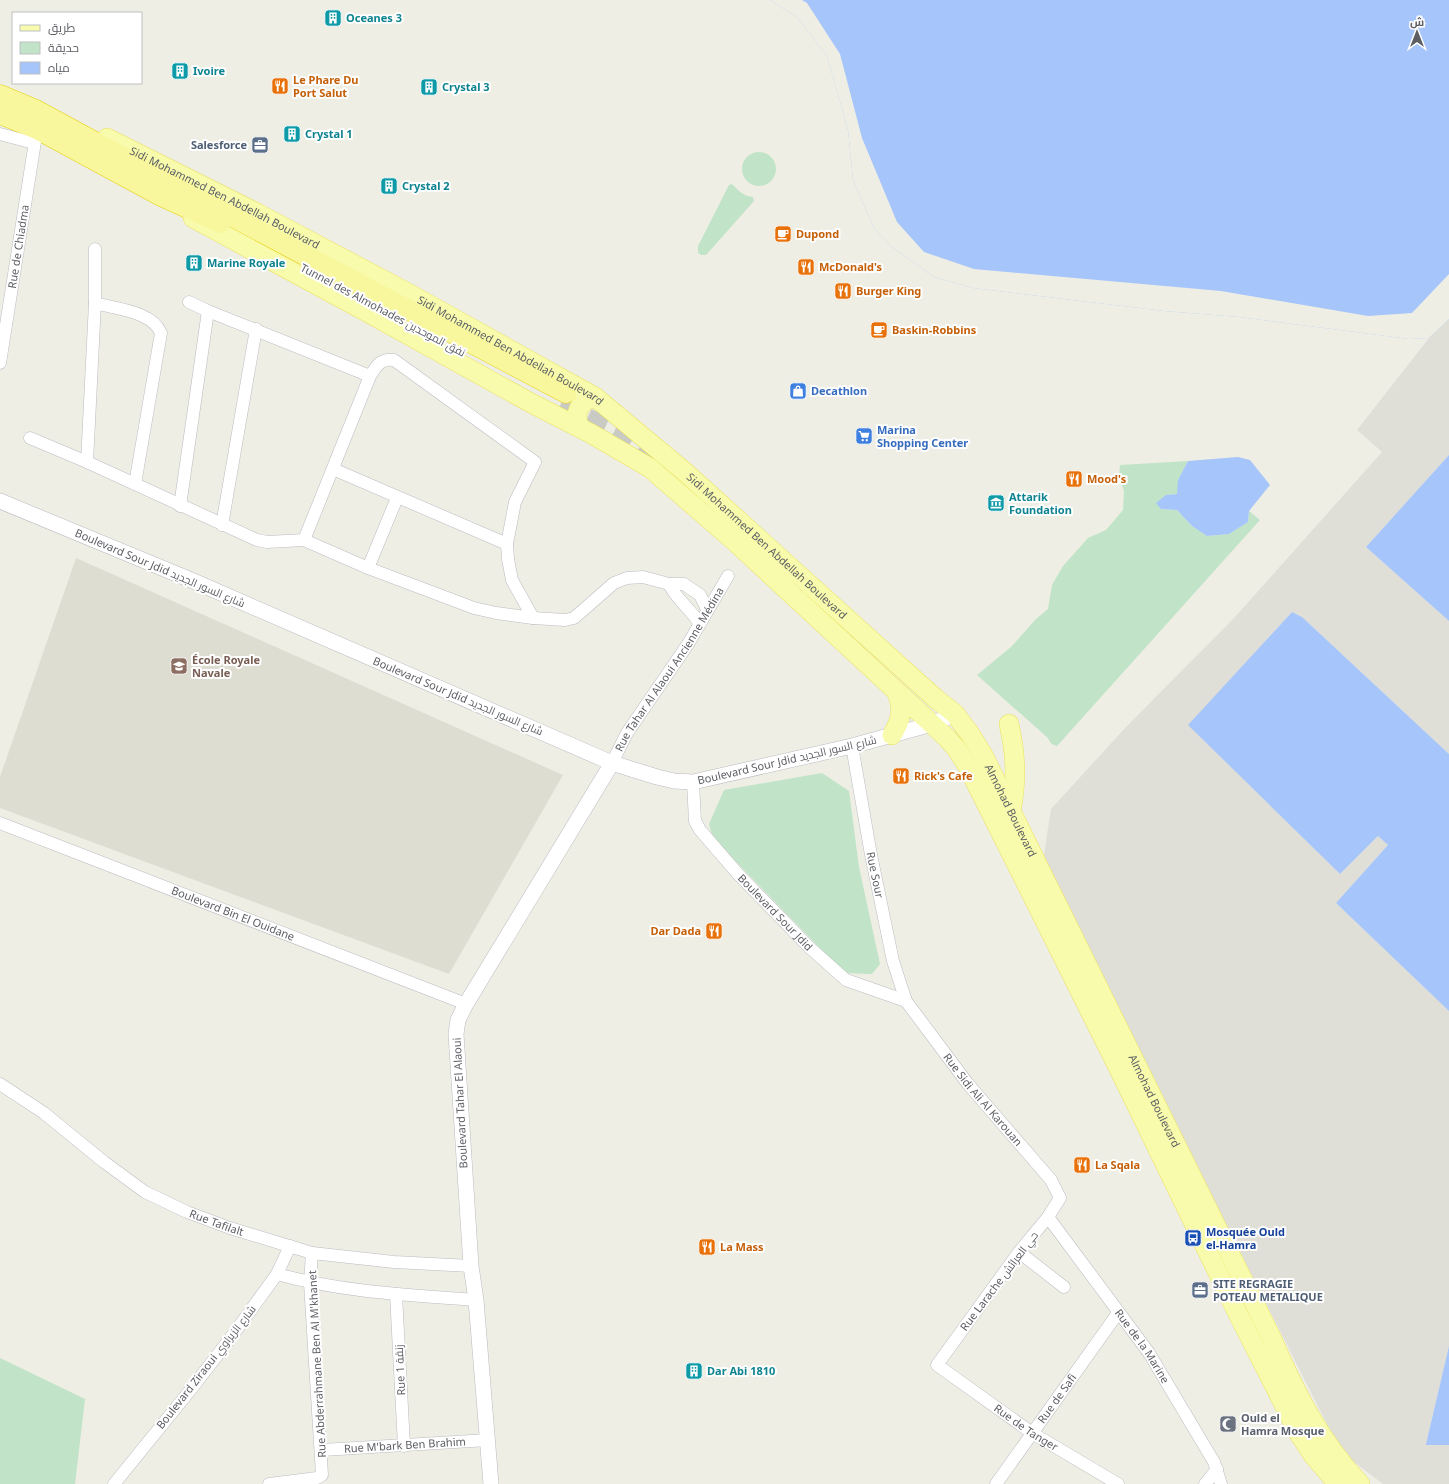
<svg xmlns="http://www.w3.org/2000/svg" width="1449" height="1484" viewBox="0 0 1449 1484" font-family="'Noto Sans',Cairo,sans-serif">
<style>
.industrial{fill:#dfdfd8}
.education{fill:#deddd2}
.green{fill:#c1e4c8}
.water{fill:#a6c5fb}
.pier{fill:#eeeee4}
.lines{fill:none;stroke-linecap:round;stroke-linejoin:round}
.trunk-tunnel{stroke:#cacac4;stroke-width:20;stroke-dasharray:20 10;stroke-linecap:butt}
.minor-casing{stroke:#bbbcc2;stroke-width:13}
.tertiary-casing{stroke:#bbbcc2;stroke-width:16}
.primary-casing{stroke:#ebe15f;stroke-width:20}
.trunk-casing{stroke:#e8d00a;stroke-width:21}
.minor{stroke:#fff;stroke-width:12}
.tertiary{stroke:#fff;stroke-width:15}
.primary{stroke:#f8fbab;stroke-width:19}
.trunk{stroke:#f8f79e;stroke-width:20}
.labels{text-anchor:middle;stroke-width:4;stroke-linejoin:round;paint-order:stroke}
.culture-label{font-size:11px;font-weight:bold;fill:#0d838f;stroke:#fff;text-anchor:start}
.food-label{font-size:11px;font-weight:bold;fill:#c56008;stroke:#fff;text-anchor:start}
.service-label{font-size:11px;font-weight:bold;fill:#4e5e75;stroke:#fff;text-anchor:end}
.street-label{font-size:11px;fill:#5c5e64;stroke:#fff}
.shop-label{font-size:11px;font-weight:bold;fill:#366cbe;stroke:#fff;text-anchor:start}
.education-label{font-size:11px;font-weight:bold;fill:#785e54;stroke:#fff;text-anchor:start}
.transit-label{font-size:11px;font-weight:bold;fill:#164399;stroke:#fff;text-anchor:start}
.worship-label{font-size:11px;font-weight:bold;fill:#5b616d;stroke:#fff;text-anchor:start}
</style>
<rect width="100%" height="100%" fill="#eeeee4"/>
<path class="industrial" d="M1449 319V455L1366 547 1449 621V754L1302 617 1292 612 1189 725 1340 874 1378 836 1388 845 1336 903 1449 1011V1346L1426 1444 1449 1445V1484H1383L1341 1452 1043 861 1051 809 1126 727 1235 617 1382 452 1357 430 1429 338Z"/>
<path class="education" d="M76 558 563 775 449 974 0 808V777Z"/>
<path class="green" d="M742 169a17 17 0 1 1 34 0a17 17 0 1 1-34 0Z
M732 184C738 190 743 196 753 197L754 201 706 255H701L698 253V246L729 185Z
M1188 461 1178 480V494L1166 495 1161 509 1177 510 1192 526 1207 536 1229 534 1248 522 1249 511 1260 520 1057 746C1052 745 1050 743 1048 738L977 675 1011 647 1036 619 1048 609 1052 585 1063 566 1088 538 1106 530 1123 510 1124 491 1119 477 1120 465Z
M822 773 849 791 859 867 880 964 872 974 844 973 713 838 709 824 724 790Z
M0 1358 85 1399 75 1484H0Z"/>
<path class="water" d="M770 0H1449V319L1429 338 1409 339 1239 317 1164 311 973 288 934 277 892 247 874 228 853 180 848 130 827 56 797 17Z
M1449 455V621L1366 547Z
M1238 457 1250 460 1270 485 1249 511 1248 522 1229 534 1207 536 1192 526 1177 510 1161 509 1156 503 1166 495 1177 494 1178 480 1188 461Z
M1292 612 1302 617 1449 754V1011L1336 903 1388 845 1378 836 1340 874 1188 725Z
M1449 1346V1445H1426V1444Z"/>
<path class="pier" d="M770 0H802L807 3 840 54 862 138 897 222 924 252 974 269 1221 291 1368 316 1412 313 1449 274V319L1429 338 1409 339 1239 317 1164 311 973 288 934 277 892 247 874 228 853 180 848 130 827 56 797 17Z"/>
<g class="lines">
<path class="trunk-tunnel" d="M560 406 615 431 666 472"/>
<defs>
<g id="minor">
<path d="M0 134 34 143"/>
<path d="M189 302 208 311 370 376"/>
<path d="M95 303C116 309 152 311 161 333L135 484"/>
<path id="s1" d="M0 363 37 129"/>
<path d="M30 438 87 462 257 540 267 542 304 540 368 568 474 608 496 613 533 618 565 620 574 618 614 583 627 578 643 577 669 584H684L700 595 707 609"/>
<path d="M87 462 95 303V249"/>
<path d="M333 469 507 544"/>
<path d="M180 506 208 311"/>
<path d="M222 525 256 329"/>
<path d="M304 540 370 376C377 366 380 358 394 360L535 462 515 502 507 544 508 559 512 580 533 618"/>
<path d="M368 568 397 498"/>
<path d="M669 584C676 599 690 608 699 623"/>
<path id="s2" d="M852 746 871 855 893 961 906 1001 968 1084 1051 1180 1060 1198 1048 1217 1019 1252 937 1365 1032 1433 1118 1484"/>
<path id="s3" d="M612 763 627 733 688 644 728 576"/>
<path id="s4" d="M693 782 695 821 700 830 738 874 809 947 846 980 906 1001"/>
<path id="s5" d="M0 823 466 1004"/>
<path id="s6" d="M0 1084 44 1113 104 1162 145 1192 187 1212 230 1228 312 1253 394 1262 471 1266"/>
<path id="s7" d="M1048 1217 1149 1353 1214 1462 1221 1484"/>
<path d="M1019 1252 1064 1287"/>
<path d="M277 1274C341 1292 409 1295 476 1300"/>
<path d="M396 1294 404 1446"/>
<path id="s8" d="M322 1450 488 1440"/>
<path d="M114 1484 192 1388 232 1336 277 1274 290 1246"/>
<path d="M269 1484 317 1478 322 1475 310 1283 312 1253"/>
<path id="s9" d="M996 1484 1118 1313"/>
<path d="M1205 1484 1217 1469"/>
</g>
<path id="tertiary" d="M0 501 191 580 612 763 657 777 674 781 693 782 852 746 932 724 955 714
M491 1484 476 1300 471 1266 456 1034 458 1020 466 1004 612 763"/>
<g id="primary">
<path id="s10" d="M107 138 257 213 408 293 595 397 685 472 935 698 955 714 970 734 983 755 1011 811 1272 1339C1296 1394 1319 1440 1360 1484"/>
<path d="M193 218 374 316 531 403 590 433 650 468 732 539 947 738 956 748 967 765 1118 1067 1237 1312 1298 1432 1313 1455 1338 1484"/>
<path d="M580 428C573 413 579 401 595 397"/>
<path d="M1009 724C1016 756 1017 779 1011 811"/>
<path d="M892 735C902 719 903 709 897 692"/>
</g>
<path id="trunk" d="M0 95 36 110 244 223 566 393
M0 114 37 129 161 196 220 223"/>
</defs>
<use href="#minor" class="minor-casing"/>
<use href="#tertiary" class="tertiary-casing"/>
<use href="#primary" class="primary-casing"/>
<use href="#trunk" class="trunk-casing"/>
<use href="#minor" class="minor"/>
<use href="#tertiary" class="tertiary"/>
<use href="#primary" class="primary"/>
<use href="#trunk" class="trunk"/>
</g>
<defs>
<symbol id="building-square" viewBox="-11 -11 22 22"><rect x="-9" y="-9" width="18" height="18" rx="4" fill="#0f9aa8" stroke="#fff"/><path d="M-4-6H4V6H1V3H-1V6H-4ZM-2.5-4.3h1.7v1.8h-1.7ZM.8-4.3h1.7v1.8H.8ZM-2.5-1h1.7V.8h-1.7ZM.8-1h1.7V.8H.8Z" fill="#fff"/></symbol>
<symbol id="restaurant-square" viewBox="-11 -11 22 22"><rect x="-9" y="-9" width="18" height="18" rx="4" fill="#e8710a" stroke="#fff"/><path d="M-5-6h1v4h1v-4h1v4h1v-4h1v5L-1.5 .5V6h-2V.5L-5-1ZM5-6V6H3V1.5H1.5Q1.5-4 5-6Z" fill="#fff"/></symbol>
<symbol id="office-square" viewBox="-11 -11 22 22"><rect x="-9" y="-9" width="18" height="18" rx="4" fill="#5c6f8a" stroke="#fff"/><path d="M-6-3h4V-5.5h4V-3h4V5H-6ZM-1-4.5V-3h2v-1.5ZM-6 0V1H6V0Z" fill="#fff"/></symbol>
<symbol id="cafe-square" viewBox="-11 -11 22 22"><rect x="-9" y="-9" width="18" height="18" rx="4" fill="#e8710a" stroke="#fff"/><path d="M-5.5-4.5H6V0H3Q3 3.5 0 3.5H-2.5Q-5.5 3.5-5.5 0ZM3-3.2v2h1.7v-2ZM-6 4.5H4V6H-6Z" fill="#fff"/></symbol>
<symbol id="shop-square" viewBox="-11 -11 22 22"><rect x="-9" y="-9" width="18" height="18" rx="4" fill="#3f7fe0" stroke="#fff"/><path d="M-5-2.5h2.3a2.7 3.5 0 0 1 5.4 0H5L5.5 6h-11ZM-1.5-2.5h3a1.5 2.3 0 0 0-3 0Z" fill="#fff"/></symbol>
<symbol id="supermarket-square" viewBox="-11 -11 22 22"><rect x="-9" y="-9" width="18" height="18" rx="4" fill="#3f7fe0" stroke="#fff"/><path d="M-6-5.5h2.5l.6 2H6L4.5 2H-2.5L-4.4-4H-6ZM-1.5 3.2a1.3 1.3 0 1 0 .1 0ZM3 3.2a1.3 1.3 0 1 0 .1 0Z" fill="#fff"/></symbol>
<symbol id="museum-square" viewBox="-11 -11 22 22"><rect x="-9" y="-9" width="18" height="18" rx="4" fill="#0f9aa8" stroke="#fff"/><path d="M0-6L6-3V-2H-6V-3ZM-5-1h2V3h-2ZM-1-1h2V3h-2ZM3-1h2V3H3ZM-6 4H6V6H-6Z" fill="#fff"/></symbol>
<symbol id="school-square" viewBox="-11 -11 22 22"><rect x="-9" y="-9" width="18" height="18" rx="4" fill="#8d6e63" stroke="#fff"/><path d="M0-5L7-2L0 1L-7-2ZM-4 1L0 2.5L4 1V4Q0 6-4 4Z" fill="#fff"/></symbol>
<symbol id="bus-square" viewBox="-11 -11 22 22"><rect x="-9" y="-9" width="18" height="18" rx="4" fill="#1a4fb4" stroke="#fff"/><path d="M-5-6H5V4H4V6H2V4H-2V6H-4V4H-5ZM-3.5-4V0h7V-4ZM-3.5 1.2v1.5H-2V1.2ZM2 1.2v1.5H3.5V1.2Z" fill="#fff"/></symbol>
<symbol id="mosque-square" viewBox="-11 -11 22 22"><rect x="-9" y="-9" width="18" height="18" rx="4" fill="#6b7280" stroke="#fff"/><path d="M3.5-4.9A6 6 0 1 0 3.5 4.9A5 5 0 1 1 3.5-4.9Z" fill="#fff"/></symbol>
</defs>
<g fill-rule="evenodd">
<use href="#building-square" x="323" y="8" width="20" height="20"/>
<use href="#building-square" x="170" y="61" width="20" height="20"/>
<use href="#restaurant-square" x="270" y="76" width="20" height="20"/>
<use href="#building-square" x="419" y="77" width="20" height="20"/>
<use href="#building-square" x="282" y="124" width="20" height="20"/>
<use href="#office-square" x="250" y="135" width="20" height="20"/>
<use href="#building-square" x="379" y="176" width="20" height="20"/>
<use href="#cafe-square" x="773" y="224" width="20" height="20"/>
<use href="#building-square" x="184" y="253" width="20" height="20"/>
<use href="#restaurant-square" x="796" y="257" width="20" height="20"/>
<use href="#restaurant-square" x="833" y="281" width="20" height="20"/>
<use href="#cafe-square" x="869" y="320" width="20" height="20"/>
<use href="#shop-square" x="788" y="381" width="20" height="20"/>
<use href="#supermarket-square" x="854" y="426" width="20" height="20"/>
<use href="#restaurant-square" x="1064" y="469" width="20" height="20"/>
<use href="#museum-square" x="986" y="493" width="20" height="20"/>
<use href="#school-square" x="169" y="656" width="20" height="20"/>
<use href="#restaurant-square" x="891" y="766" width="20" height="20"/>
<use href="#restaurant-square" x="704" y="921" width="20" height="20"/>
<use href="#restaurant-square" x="1072" y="1155" width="20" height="20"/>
<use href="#bus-square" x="1183" y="1228" width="20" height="20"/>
<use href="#restaurant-square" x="697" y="1237" width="20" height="20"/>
<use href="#office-square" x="1190" y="1280" width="20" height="20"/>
<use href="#building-square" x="684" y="1361" width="20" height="20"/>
<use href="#mosque-square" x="1218" y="1414" width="20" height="20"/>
</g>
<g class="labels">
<g class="culture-label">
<text x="346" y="22">Oceanes 3</text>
<text x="193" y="75">Ivoire</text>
<text x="442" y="91">Crystal 3</text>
<text x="305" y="138">Crystal 1</text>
<text x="402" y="190">Crystal 2</text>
<text x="207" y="267">Marine Royale</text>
<text x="1009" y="501">Attarik<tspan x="1009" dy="13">Foundation</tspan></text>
<text x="707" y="1375">Dar Abi 1810</text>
</g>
<g class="food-label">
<text x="293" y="84">Le Phare Du<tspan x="293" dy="13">Port Salut</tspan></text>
<text x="796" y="238">Dupond</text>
<text x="819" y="271">McDonald's</text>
<text x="856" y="295">Burger King</text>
<text x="892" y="334">Baskin-Robbins</text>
<text x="1087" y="483">Mood's</text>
<text x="914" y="780">Rick's Cafe</text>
<text x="701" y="935" text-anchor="end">Dar Dada</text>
<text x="1095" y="1169">La Sqala</text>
<text x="720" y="1251">La Mass</text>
</g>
<g class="service-label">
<text x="247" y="149">Salesforce</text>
<text x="1213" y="1288" text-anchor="start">SITE REGRAGIE<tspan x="1213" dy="13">POTEAU METALIQUE</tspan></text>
</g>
<g class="street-label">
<text dy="4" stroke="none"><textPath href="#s10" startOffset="132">Sidi Mohammed Ben Abdellah Boulevard</textPath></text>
<text dy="4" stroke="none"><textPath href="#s1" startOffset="118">Rue de Chiadma</textPath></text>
<text transform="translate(383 310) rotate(28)" y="4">Tunnel des Almohades نفق الموحدين</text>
<text dy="4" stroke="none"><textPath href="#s10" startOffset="456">Sidi Mohammed Ben Abdellah Boulevard</textPath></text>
<text dy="4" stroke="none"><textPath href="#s10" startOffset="780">Sidi Mohammed Ben Abdellah Boulevard</textPath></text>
<text transform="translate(160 568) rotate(23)" y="4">Boulevard Sour Jdid شارع السور الجديد</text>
<text dy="4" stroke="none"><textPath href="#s3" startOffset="110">Rue Tahar Al Alaoui Ancienne Médina</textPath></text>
<text transform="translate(458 696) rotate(23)" y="4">Boulevard Sour Jdid شارع السور الجديد</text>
<text transform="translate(787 760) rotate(-13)" y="4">Boulevard Sour Jdid شارع السور الجديد</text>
<text dy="4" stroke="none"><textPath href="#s10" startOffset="1144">Almohad Boulevard</textPath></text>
<text dy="4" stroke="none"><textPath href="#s2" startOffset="131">Rue Sour</textPath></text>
<text dy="4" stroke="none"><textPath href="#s4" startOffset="161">Boulevard Sour Jdid</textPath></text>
<text dy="4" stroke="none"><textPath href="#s5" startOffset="250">Boulevard Bin El Ouidane</textPath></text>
<text dy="4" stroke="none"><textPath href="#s2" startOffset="386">Rue Sidi Ali Al Karouan</textPath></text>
<text dy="4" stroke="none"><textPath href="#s10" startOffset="1468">Almohad Boulevard</textPath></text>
<text transform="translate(460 1103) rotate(-93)" y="4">Boulevard Tahar El Alaoui</text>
<text dy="4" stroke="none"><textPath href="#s6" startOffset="259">Rue Tafilalt</textPath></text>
<text transform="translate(999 1281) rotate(-53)" y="4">Rue Larache حي العرائش</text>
<text dy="4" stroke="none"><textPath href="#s7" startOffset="160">Rue de la Marine</textPath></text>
<text transform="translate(317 1364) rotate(-93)" y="4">Rue Abderrahmane Ben Al M'khanet</text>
<text transform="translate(206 1367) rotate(-52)" y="4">Boulevard Ziraoui شارع الزيراوي</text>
<text transform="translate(400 1370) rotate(-93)" y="4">Rue 1 زنقة</text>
<text dy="4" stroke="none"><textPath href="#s9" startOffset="105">Rue de Safi</textPath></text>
<text dy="4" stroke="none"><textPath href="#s2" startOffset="828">Rue de Tanger</textPath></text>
<text dy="4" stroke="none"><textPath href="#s8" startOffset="83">Rue M'bark Ben Brahim</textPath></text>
</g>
<g class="shop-label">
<text x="811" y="395">Decathlon</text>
<text x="877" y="434">Marina<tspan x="877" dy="13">Shopping Center</tspan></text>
</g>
<g class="education-label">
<text x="192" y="664">École Royale<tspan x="192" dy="13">Navale</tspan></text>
</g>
<g class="transit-label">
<text x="1206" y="1236">Mosquée Ould<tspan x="1206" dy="13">el-Hamra</tspan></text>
</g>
<g class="worship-label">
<text x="1241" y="1422">Ould el<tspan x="1241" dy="13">Hamra Mosque</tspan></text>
</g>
</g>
<rect x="12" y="12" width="130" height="72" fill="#ffffff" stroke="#bebfc1"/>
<rect x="20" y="25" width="20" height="6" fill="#f8fbab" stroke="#bebfc1"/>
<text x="48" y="32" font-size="12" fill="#5c5e64">طريق</text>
<rect x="20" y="42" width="20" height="12" fill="#c1e4c8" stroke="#bebfc1"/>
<text x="48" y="52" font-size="12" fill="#5c5e64">حديقة</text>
<rect x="20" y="62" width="20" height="12" fill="#a6c5fb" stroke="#bebfc1"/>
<text x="48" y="72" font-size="12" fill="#5c5e64">مياه</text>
<g transform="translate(1417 32)" stroke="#ffffff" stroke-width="3" paint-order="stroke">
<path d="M0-3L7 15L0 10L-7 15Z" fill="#5c5e64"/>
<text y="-6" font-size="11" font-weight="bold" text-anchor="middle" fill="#5c5e64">ش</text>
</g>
</svg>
